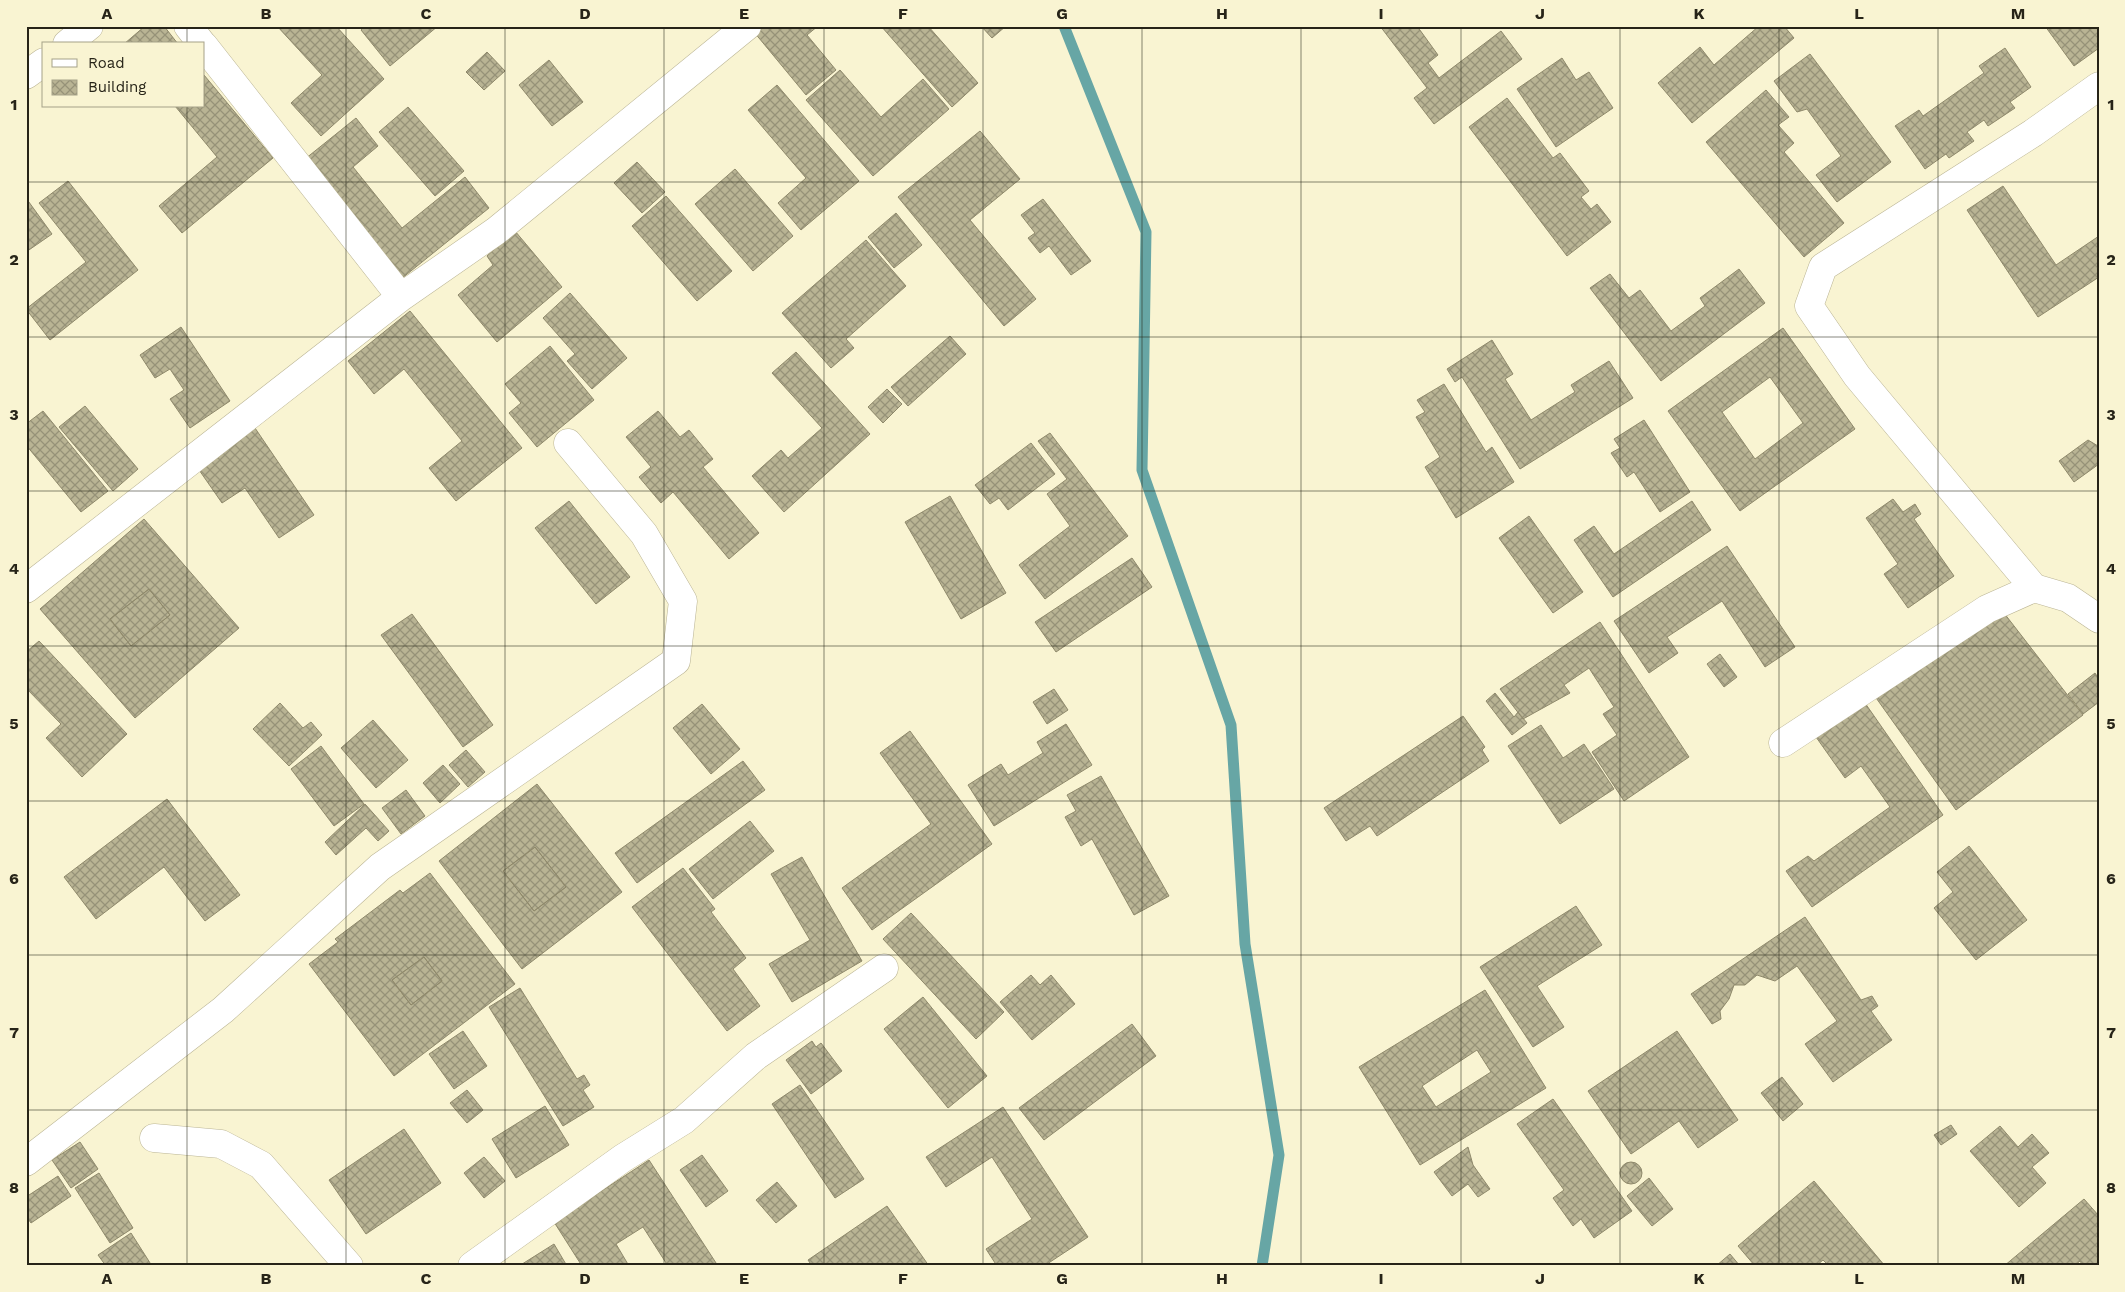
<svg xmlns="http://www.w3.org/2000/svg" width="2125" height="1292" viewBox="0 0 2125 1292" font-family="'Work Sans',sans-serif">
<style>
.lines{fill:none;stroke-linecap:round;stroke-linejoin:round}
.stream{stroke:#67a6a5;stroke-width:11}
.building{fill:url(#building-cross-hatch);stroke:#8f896b;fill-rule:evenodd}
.street-casing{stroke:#bbb595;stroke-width:29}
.street{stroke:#fff;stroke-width:28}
.grid{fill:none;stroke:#272418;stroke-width:1;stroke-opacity:0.55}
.neatline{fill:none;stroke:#272418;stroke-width:2}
.grid-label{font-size:16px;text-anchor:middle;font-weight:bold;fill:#272418}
</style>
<defs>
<pattern id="building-cross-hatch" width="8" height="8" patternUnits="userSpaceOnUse" patternTransform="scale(1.25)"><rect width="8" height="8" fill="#b9b494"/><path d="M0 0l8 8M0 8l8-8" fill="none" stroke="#969278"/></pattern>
</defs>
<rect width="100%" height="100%" fill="#f9f4d2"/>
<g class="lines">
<path class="stream" d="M1064 26 1146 232 1142 470 1231 725 1245 944 1279 1155 1262 1266"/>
</g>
<path class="building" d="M145 26H164L178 44H124Z
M277 26H336L384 79 321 136 291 103 322 75Z
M365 26H438L390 66 361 30Z
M761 26H818L807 35 836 70 806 95 754 32Z
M881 26H928L978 83 952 107Z
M981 26H1006L992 38Z
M1380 26H1417L1438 55 1428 63 1439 78 1501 31 1522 59 1434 124 1414 98 1427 88Z
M1759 26H1784L1794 38 1692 123 1658 83 1700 47 1714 65Z
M2045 26H2099V48L2074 66Z
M2005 48 2031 87 2010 102 2015 108 1988 126 1984 120 1967 132 1974 141 1949 158 1946 154 1925 169 1895 126 1919 110 1923 116 1984 73 1979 66Z
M487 52 505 71 484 90 466 72Z
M1810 54 1891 162 1837 202 1816 175 1841 156 1807 109 1797 112 1774 81Z
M1562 58 1576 80 1589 72 1613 108 1556 147 1517 89Z
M549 60 583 102 552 126 519 85Z
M840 70 881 117 923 79 949 109 873 176 806 100Z
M204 75 273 158 182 233 159 206 217 157 175 106H204Z
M777 85 859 181 801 230 778 203 806 178 748 110Z
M1766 90 1789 117 1778 125 1794 143 1784 152 1844 223 1804 257 1706 142Z
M1507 98 1553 158 1560 153 1589 191 1581 197 1591 209 1597 204 1611 222 1567 256 1469 127Z
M408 107 464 171 435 196 379 132Z
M356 118 378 146 353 167 402 228 465 177 489 208 401 279 305 159Z
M980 131 1020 179 970 220 1036 299 1004 326 898 197Z
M637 162 665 192 642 213 614 183Z
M735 169 793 236 753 271 695 204Z
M68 181 138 270 50 340 26 309 86 262 39 203Z
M2003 186 2056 265 2099 236V277L2038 317 1967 210Z
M666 196 732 271 697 301 632 226Z
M26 198 52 234 26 252Z
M1043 199 1091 261 1071 275 1049 246 1040 253 1028 238 1035 233 1021 215Z
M896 213 922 245 894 268 868 237Z
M515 231 562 287 497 342 458 295 493 265 487 256Z
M866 240 906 286 846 339 854 348 831 368 782 313Z
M1739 269 1765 303 1661 381 1590 288 1610 274 1629 298 1640 290 1671 331 1705 306 1700 298Z
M570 293 627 358 592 389 567 361 575 354 543 318Z
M410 311 522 448 456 501 429 468 462 441 404 369 374 394 348 361Z
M181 327 230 401 190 428 170 399 184 390 170 369 155 378 140 355Z
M1783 328 1855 429 1740 511 1668 411ZM1770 377 1803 423 1755 459 1722 412Z
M950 336 966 354 908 406 891 387Z
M1492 340 1513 374 1505 379 1531 420 1575 392 1571 385 1609 361 1633 398 1520 469 1462 377 1455 382 1447 369Z
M550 346 594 400 537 447 509 413 521 403 505 384Z
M796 352 870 434 784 512 752 476 781 450 788 458 822 428 772 373Z
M1444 384 1486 452 1492 447 1514 482 1456 518 1425 467 1440 457 1416 417 1425 412 1417 400Z
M887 389 902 404 883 423 868 407Z
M85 406 138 469 113 491 59 427Z
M43 411 108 491 81 512 26 445V424Z
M658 411 680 437 689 430 713 459 703 467 759 533 729 559 673 492 661 503 639 477 651 467 626 437Z
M1644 420 1690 492 1660 512 1634 472 1627 477 1611 453 1620 448 1614 439Z
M255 428 314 515 279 538 245 488 222 503 197 467Z
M1050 433 1128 536 1045 599 1019 565 1070 526 1047 494 1067 479 1038 441Z
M2088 440 2098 446 2099 464 2074 482 2059 461Z
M1031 443 1055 474 1008 510 999 498 990 504 975 485Z
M950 496 1006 593 961 619 905 522Z
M1893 499 1903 512 1915 504 1921 514 1914 519 1954 576 1908 608 1884 574 1898 564 1866 518Z
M569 501 630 577 596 604 535 528Z
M1692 501 1711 530 1613 597 1574 540 1594 526 1614 554Z
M1529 516 1583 592 1553 613 1499 538Z
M144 519 239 628 135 718 40 609ZM149 589 170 615 131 646 110 619Z
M1727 546 1795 647 1765 667 1722 601 1667 637 1678 653 1649 673 1614 621Z
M1132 558 1152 587 1056 652 1035 622Z
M149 589 170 615 131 646 110 619Z
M1997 604 2083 715 1956 810 1869 688Z
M412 614 493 725 463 747 381 635Z
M1600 622 1689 757 1624 801 1592 752 1617 735 1603 714 1614 707 1589 668 1564 685 1570 693 1523 719 1500 689Z
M39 641 127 734 82 777 46 738 61 724 26 688V652Z
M1720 654 1737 677 1724 687 1707 664Z
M2095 673 2099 679V702L2083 714 2068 694Z
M1054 689 1068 710 1047 724 1033 702Z
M1495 693 1514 717 1518 712 1527 723 1512 735 1486 701Z
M280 703 303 728 311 722 322 735 289 766 253 729Z
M1865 703 1943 815 1812 907 1786 871 1808 856 1814 861 1890 807 1861 766 1845 778 1816 737Z
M702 704 740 749 711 774 673 728Z
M1463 716 1485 747 1482 750 1489 761 1377 836 1370 826 1346 841 1324 808Z
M373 720 408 760 376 788 341 748Z
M1066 724 1092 765 994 826 968 785 1001 764 1008 775 1043 753 1037 742Z
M1541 725 1563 758 1584 744 1614 789 1560 824 1508 746Z
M910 731 992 844 872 930 842 888 931 824 880 753Z
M321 746 364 804 334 826 291 769Z
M466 750 485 772 468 787 449 765Z
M743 761 765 790 637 883 615 853Z
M443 765 460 784 440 803 423 783Z
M1101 776 1169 896 1134 915 1092 839 1081 846 1065 817 1076 811 1067 795Z
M537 784 622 892 522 969 439 861ZM535 847 566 887 534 911 503 871Z
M406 790 425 816 401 834 382 808Z
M167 799 240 895 205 921 164 867 96 919 64 877Z
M365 804 389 831 378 841 366 828 336 855 325 842Z
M750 821 774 851 713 899 689 869Z
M1969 846 2027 920 1976 960 1934 908 1953 892 1937 872Z
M535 847 566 887 534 911 503 871Z
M802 857 862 961 792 1002 769 964 810 940 771 874Z
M683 868 715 909 711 912 746 958 733 969 760 1006 727 1031 632 907Z
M430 873 515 984 394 1076 309 964 338 942 335 939 400 890 403 893ZM424 957 442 981 411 1005 392 980Z
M1576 906 1602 945 1537 986 1564 1027 1533 1047 1480 967Z
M911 913 1004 1012 976 1039 883 939Z
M1805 917 1861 1000 1872 996 1878 1006 1871 1011 1892 1040 1833 1082 1805 1044 1837 1021 1797 966 1775 981 1757 975 1745 985H1734L1729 999 1720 1011 1721 1019 1712 1024 1691 994Z
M424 957 442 981 411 1005 392 980Z
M1031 975 1040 985 1051 975 1075 1004 1032 1040 1000 1002Z
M520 988 577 1079 584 1075 590 1085 583 1090 594 1107 563 1126 489 1007Z
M1485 990 1546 1088 1420 1165 1359 1067ZM1477 1050 1491 1072 1436 1107 1422 1086Z
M923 997 987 1076 948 1108 884 1029Z
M1132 1024 1156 1056 1044 1140 1019 1108Z
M463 1031 487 1066 454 1089 429 1054Z
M1677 1031 1738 1120 1698 1148 1679 1121 1631 1154 1588 1091Z
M812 1041 816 1047 821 1043 842 1071 811 1094 786 1060Z
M1782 1077 1803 1104 1783 1121 1761 1093Z
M800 1085 864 1179 835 1198 772 1104Z
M467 1090 483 1110 467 1123 450 1103Z
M1553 1099 1632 1211 1594 1238 1581 1219 1573 1226 1553 1198 1564 1190 1517 1124Z
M545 1106 569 1145 516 1178 492 1139Z
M1003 1107 1088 1237 1044 1266H997L986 1249 1032 1219 992 1157 946 1187 926 1157Z
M1951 1125 1957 1134 1941 1145 1934 1135Z
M2000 1126 2018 1147 2032 1134 2049 1153 2032 1167 2046 1183 2019 1207 1970 1151Z
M404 1129 441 1183 366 1234 329 1180Z
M80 1142 98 1169 71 1188 52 1160Z
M1468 1147 1473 1165 1490 1189 1478 1197 1468 1184 1452 1196 1434 1172Z
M702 1155 728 1191 706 1207 680 1170Z
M484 1157 505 1181 484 1198 464 1173Z
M649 1160 718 1266H668L643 1227 616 1244 629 1266H582L554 1222Z
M1620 1173a11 11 0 1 1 22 0a11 11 0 1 1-22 0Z
M99 1173 133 1228 110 1243 75 1188Z
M58 1176 71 1196 31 1223 26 1216V1197Z
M1649 1178 1673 1209 1652 1226 1627 1196Z
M1814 1181 1885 1266H1829L1823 1260 1816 1266H1755L1738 1246Z
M777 1182 797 1206 776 1223 756 1200Z
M2084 1199 2099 1216V1266H2083L2080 1261 2074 1266H2004Z
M887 1206 929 1266H812L808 1260Z
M131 1233 152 1266H106L98 1255Z
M554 1244 567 1266H519Z
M1730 1254 1740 1266H1716Z"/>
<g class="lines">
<defs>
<path id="street" d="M188 26 202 44
M67 44 89 26
M204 46 401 297
M26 75 44 62
M2034 588 1857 376 1809 306 1823 267 2033 133 2099 86
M26 589 401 297 496 231 747 26
M1783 743 1987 609 2034 588 2068 598 2099 619
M154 1138 221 1144 261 1165 349 1266
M26 1162 223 1010 380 867 676 661 683 601 644 534 568 443
M472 1266 623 1158 684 1120 756 1056 884 968"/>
</defs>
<use href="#street" class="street-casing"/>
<use href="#street" class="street"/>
</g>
<path class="grid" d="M187 26V44M346 26V1266M505 26V1266M664 26V1266M824 26V1266M983 26V1266M1142 26V1266M1301 26V1266M1461 26V1266M1620 26V1266M1779 26V1266M1938 26V1266M187 106V1266M26 182H2099M26 337H2099M26 491H2099M26 646H2099M26 801H2099M26 955H2099M26 1110H2099"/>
<rect width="2125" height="1292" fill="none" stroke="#f9f4d2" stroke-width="55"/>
<rect x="42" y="42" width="162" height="65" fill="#f9f4d2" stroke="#a5a188"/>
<rect x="52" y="59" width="25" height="8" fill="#ffffff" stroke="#a5a188"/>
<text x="88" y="68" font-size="15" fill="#272418">Road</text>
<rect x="52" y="80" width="25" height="15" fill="url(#building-cross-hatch)" stroke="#a5a188"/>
<text x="88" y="92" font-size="15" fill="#272418">Building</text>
<rect x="28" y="28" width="2070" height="1236" class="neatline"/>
<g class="grid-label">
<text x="107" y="19">A</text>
<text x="266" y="19">B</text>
<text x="426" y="19">C</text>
<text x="585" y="19">D</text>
<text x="744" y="19">E</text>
<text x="903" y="19">F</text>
<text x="1062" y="19">G</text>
<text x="1222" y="19">H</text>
<text x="1381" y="19">I</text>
<text x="1540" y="19">J</text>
<text x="1699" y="19">K</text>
<text x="1859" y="19">L</text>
<text x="2018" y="19">M</text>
<text x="14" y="110">1</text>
<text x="2111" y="110">1</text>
<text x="14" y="265">2</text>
<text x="2111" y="265">2</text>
<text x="14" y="420">3</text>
<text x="2111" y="420">3</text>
<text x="14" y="574">4</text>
<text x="2111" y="574">4</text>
<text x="14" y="729">5</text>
<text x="2111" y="729">5</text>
<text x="14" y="884">6</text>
<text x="2111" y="884">6</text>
<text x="14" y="1038">7</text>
<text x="2111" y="1038">7</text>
<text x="14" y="1193">8</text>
<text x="2111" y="1193">8</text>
<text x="107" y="1284">A</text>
<text x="266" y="1284">B</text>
<text x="426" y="1284">C</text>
<text x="585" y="1284">D</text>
<text x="744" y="1284">E</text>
<text x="903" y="1284">F</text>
<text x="1062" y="1284">G</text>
<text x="1222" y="1284">H</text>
<text x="1381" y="1284">I</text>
<text x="1540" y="1284">J</text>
<text x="1699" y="1284">K</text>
<text x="1859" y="1284">L</text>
<text x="2018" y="1284">M</text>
</g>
</svg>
